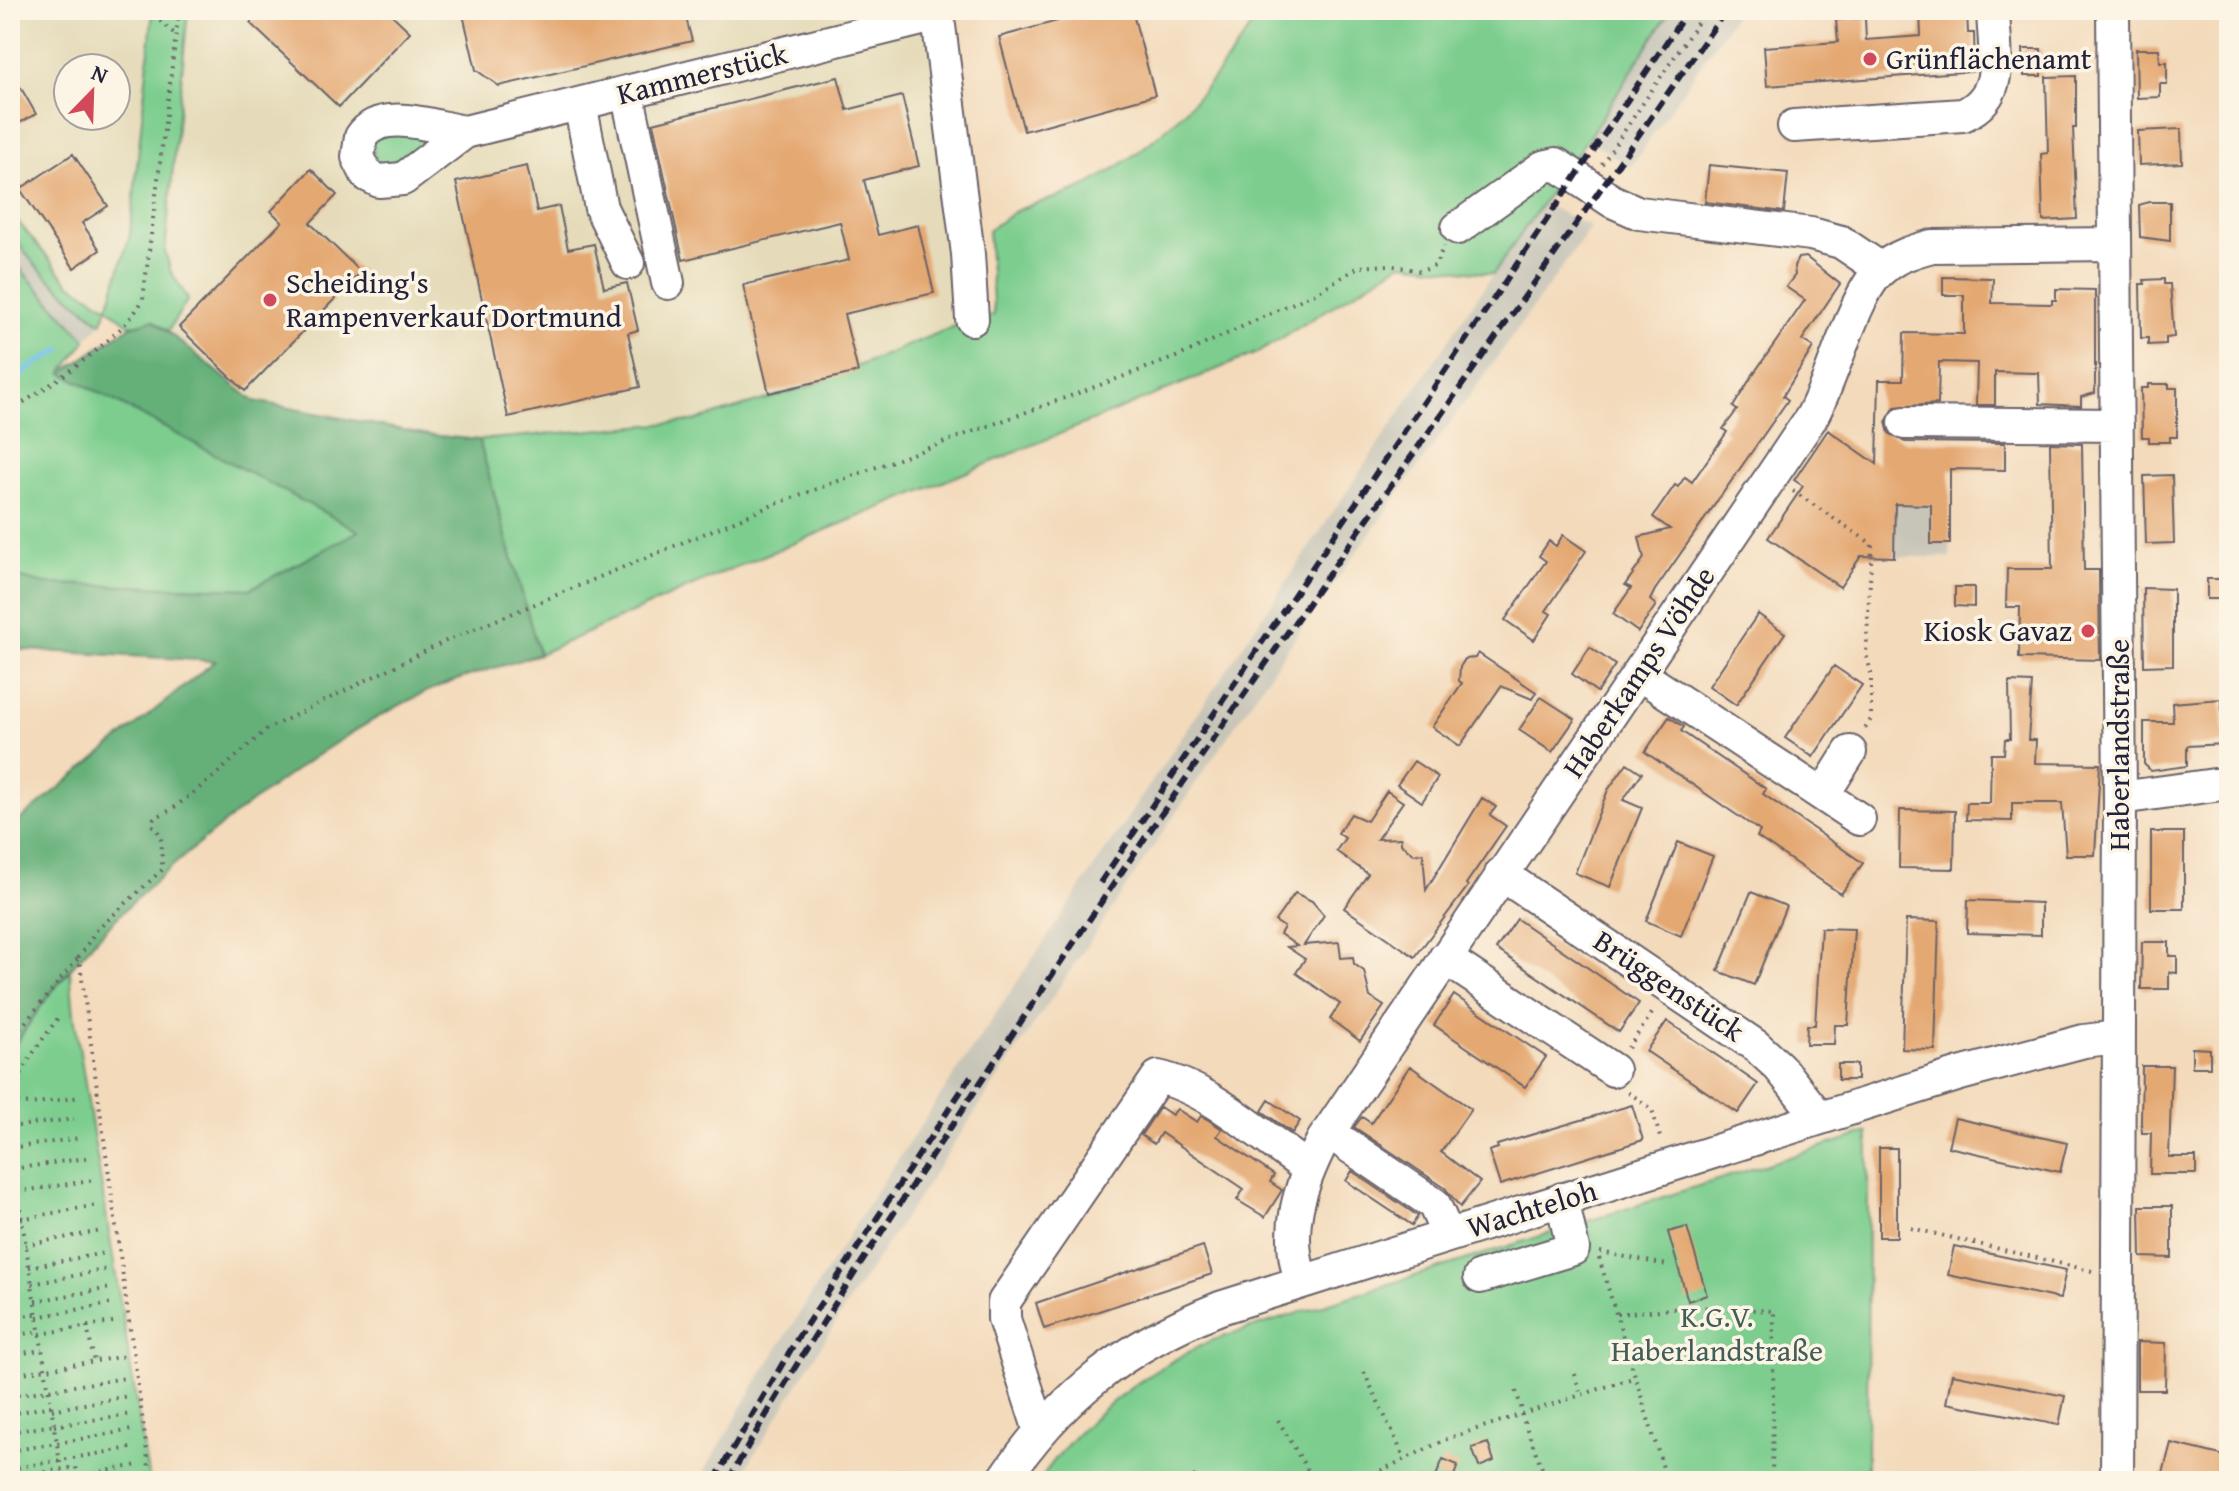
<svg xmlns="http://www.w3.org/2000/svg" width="2239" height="1491" viewBox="0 0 2239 1491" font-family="'Gentium Book Plus',serif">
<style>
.built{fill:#e5dbba;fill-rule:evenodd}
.industrial{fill:#c7c5b8}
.green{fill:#7ccd8e;stroke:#4f7864;stroke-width:2}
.forest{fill:#65b079;stroke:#44695a;stroke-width:2}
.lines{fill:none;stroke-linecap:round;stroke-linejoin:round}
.stream{stroke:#69bfe6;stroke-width:6}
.building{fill:#e4a872}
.minor-casing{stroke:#6b6268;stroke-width:36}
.path{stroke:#6b6268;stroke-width:4;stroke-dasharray:2 6;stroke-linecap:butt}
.minor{stroke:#fff;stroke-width:32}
.rail{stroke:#22223b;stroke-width:6;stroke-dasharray:12 6;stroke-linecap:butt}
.poi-dot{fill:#d1495b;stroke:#fcf5e5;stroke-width:3}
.labels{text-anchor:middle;stroke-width:7;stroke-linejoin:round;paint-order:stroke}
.poi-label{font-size:30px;fill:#22223b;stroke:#fcf5e5;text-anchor:start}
.street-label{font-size:30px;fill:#22223b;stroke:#fcf5e5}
.park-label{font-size:30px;fill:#425e58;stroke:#fcf5e5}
</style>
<rect width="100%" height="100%" fill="#fcf5e5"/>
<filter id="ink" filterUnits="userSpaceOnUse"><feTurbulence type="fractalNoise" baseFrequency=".0125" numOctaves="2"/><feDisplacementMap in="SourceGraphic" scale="16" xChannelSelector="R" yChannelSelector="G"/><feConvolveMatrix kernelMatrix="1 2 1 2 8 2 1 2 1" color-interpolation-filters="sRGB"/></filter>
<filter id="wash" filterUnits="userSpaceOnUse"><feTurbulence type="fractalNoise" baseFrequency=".006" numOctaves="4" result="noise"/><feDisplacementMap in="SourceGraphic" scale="32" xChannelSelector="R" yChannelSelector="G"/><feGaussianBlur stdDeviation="1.8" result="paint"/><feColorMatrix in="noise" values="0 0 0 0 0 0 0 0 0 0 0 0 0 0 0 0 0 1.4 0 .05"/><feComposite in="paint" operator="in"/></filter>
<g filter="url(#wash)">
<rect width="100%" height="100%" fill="#f3dabb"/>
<path class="built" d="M10 10H937L972 319 807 387 694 421 479 440 429 435 254 401 153 320 131 326 69 283 10 212ZM68 68H116V116H68Z"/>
<path class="industrial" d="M1671 10H1738L1630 168 1588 138Z
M1544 204 1591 227 1294 639 1204 771 852 1296 738 1481H699L756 1383 876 1192 1493 274Z
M10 230 38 266 101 323 86 340 10 258Z
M1950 488V557H1877L1876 504Z"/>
<path class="green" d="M153 10H188L165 252 171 272 188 299 168 331 153 320 131 326 108 308 101 323C70 295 10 257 10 212L69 283 108 307 130 235Z
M1262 10H1671L1588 138 1493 274 1402 263 1259 352 724 572 539 654 479 440 694 421 807 387 972 319 994 315 988 230C998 224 1008 215 1018 210 1038 201 1062 198 1082 188 1162 145 1214 86 1262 10Z
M381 133 439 138 396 168 375 163 372 143Z
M10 258 86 340 62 373 360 531 250 589 44 584 10 575Z
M70 970 74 1015 149 1481H10V1053L44 1001Z
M1868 1132 1867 1481H1039C1083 1417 1141 1375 1210 1341Z"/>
<path class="forest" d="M153 320 254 401 429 435 479 440 539 654C502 667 460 676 424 693 361 723 305 762 249 804 157 874 70 953 10 1053V828L215 661 10 649V575L44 584 250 589 359 531 62 373 131 326Z"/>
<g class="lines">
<path class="stream" d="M10 390 26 370 60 350"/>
</g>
<g id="blocks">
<path class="building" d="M262 10H387L410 32 339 107 250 23Z
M462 10H684L692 41 499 86 476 70Z
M1098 10H1132L1155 95 1024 131 999 37Z
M1920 10H1967L1968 33H1974L1975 71 1767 86 1764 47 1838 42 1836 20 1865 18 1866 40 1921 36Z
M2023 49H2041V76H2024Z
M2136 49H2159L2160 62H2167V84H2160V97L2137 98Z
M10 69 36 114 10 128Z
M2076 76V128H2073L2077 219 2043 221 2041 154 2048 153 2046 77Z
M838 77 847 110 902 96 919 166 864 180 878 235 918 225 934 293 844 314 858 372 769 393 743 285 849 260 840 222 683 260 653 123Z
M2181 129 2182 163 2139 165 2138 131Z
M73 154 108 206 82 223 100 250 74 268 20 189Z
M1709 165 1788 173 1784 212 1705 202Z
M527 166 537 211 559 206 568 249 594 244 604 288 627 283 638 330 628 333 640 387 508 417 456 182Z
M311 169 337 195 310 223 361 272 245 391 179 327 282 222 271 211Z
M2149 202H2170V241L2140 237 2139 205Z
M1806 257 1840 284 1802 340 1813 347 1783 396 1788 400 1655 590 1650 600 1656 605 1638 632 1613 614 1631 588 1625 585 1644 558 1639 537 1670 529 1653 517 1675 485 1678 487 1685 477 1692 482 1727 432 1723 429 1737 410 1733 407 1752 376 1805 300 1786 287 1795 275 1794 266 1798 258Z
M1943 277 1993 278 1992 303 2052 304V300H2056V289L2095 290V393L2081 397V406L2040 404 2039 373 1995 372V405H1976L1977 363 1939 362 1938 404 1895 407 1886 422 1889 433 1905 442 2005 443V470L1950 469V544H1931V505L1895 504 1894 557 1861 556 1840 587 1768 538 1803 486 1794 480 1828 430 1877 464 1879 380H1903L1904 333 1964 334V295H1943Z
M2164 279V284H2170L2174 337 2166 338V344L2148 345V338H2141L2140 284H2145L2144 280Z
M2148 384H2169V388H2177V437H2170V442H2149V437H2142L2141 388H2148Z
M2050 443 2082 444 2084 570H2099L2100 660 2019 658 2020 607H2006L2007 569H2052Z
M2172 475 2174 543 2146 544 2144 476Z
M1563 535 1586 551 1546 611 1551 614 1534 640 1505 620 1546 561 1539 556 1549 541 1556 546Z
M2207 579H2225V599H2207Z
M1955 587H1974V607L1955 606Z
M2143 588 2173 589V665L2144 666Z
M1758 614 1785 633 1736 705 1709 686Z
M1590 647 1615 665 1597 692 1572 674Z
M1478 653 1536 692 1532 699 1501 686 1460 746 1432 727 1462 683 1459 681 1460 667 1465 659 1475 658Z
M1834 666 1862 685 1813 757 1785 738Z
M2009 682 2032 683 2028 740H2036L2035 763 2100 764 2095 855H2066L2062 803H2012V821L1966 820 1967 803H1990L1991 754H2004L2005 739H2010Z
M1541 697 1575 719 1552 752 1519 730Z
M2221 699 2225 744 2187 746V766L2151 771 2144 764V722H2173L2172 703Z
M1669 717 1684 727 1681 731 1766 789 1763 794 1863 863 1841 894 1757 837 1760 831 1645 752Z
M1414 761 1438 777 1422 802 1397 785Z
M1627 763 1642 773 1623 800 1642 808 1610 887 1575 873 1608 790Z
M1387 791 1403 802 1377 839 1401 838V844L1414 854 1423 853 1426 890 1482 798 1496 807 1490 815 1506 826 1466 884 1468 886 1415 957 1344 908 1368 874 1336 851 1345 838 1338 833 1351 814 1367 821Z
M1900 810 1955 811 1954 869 1899 868Z
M2151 832H2184V909H2151Z
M1678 842 1713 856 1681 936 1646 921Z
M1751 892 1786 906 1754 985 1718 971Z
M1295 893 1312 901 1324 915 1304 945 1339 942 1341 958 1353 957 1354 964 1364 971 1370 997 1384 1006 1360 1041 1330 1019 1340 1004 1296 973 1305 959 1287 947 1297 946 1280 934 1284 927 1275 921Z
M1968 900 2041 903V935L1967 933Z
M1517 919 1639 1003 1619 1032 1496 949Z
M1906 920 1939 921 1935 1050 1902 1049Z
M1821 928 1854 929 1848 1025H1835L1834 1044H1806L1807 1025H1815Z
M2142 942H2169V956H2177V973L2169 972V989H2141Z
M1454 995 1546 1057 1525 1087 1434 1025Z
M1667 1021 1758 1084 1738 1113 1646 1051Z
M2192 1048 2210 1049V1067H2192Z
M1838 1064H1857V1080H1838Z
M1410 1066 1471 1109 1441 1152 1480 1182 1460 1207 1445 1188 1354 1127 1362 1117 1371 1123Z
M2142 1066H2172L2169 1157H2196V1174H2150L2151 1133H2142L2141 1122Z
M1269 1100 1300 1121 1292 1133 1262 1111Z
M1632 1105 1643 1140 1500 1185 1489 1151 1498 1148 1497 1145Z
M1160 1107 1172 1115 1177 1109 1197 1122 1201 1116 1207 1119 1222 1129 1217 1136 1274 1175 1270 1182 1282 1190 1265 1217 1237 1200 1244 1189 1161 1133 1154 1144 1141 1135Z
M1955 1118 2067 1143 2060 1172 1948 1147Z
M1879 1148H1897V1237H1879Z
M1352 1171 1418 1216 1412 1225 1346 1181Z
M2140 1206H2172V1258L2141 1257Z
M1687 1227 1707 1295 1688 1301 1668 1232Z
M1203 1246 1212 1274 1044 1329 1036 1303Z
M1954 1246 2066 1270 2060 1299 1948 1275Z
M2137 1342 2166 1343 2165 1390H2137Z
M1952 1374 2065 1396 2059 1425 1946 1403Z
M1488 1443 1494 1461 1479 1467 1472 1448Z
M2171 1443 2229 1457V1481H2181L2162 1477Z
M1443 1459 1458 1465 1452 1481 1436 1476Z"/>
</g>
</g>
<g filter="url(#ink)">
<use href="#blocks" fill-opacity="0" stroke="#6b6268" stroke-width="2"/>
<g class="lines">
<defs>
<path id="minor" d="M937 10 968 254 972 319
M2113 10 2120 798 2117 1481
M627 92 668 283
M580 104 601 208 628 263
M1794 126 1963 115C2007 95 1994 52 1993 10
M465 132 403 179 379 181 367 175 358 157 361 137C381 106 434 127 465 132L938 15
M1458 228 1543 167 1556 164 1612 201 1639 213 1811 234 1841 242 1881 269
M1905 423 2117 425
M1639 674 1859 819
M1823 795 1850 752
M2120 798 2229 783
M1501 874 1756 1046 1779 1067 1819 1117
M1445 958 1613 1070
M1346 1144 1434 1204 1448 1235
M1480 1277 1573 1249 1562 1199
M1301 1280C1284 1230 1300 1185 1323 1140L1811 418C1833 380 1854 292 1882 269 1896 256 1914 251 1932 246L2115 244
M1040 1431 1004 1319V1302L1158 1077C1209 1088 1265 1139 1308 1168
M1003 1481C1060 1396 1125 1346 1220 1308L1960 1074 2084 1041 2117 1037"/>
</defs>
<use href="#minor" class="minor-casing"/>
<path class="path" d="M148 10 176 35
M1602 164 1706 10
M10 411C45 389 127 335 143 299L179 10
M1793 491 1872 544 1866 654 1871 672V719L1863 732
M10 1041 79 957
M1628 1048 1655 1009
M1628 1092 1652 1109 1661 1141
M10 1095 31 1056 60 1015
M10 1102 30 1104 80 1097
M10 1127 74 1119
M10 1145 61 1469
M11 1148 80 1138
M13 1169 86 1158
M10 1193 94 1180
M21 1219 97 1205
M1911 1228 2092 1271
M25 1245 101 1231
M1600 1252 1667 1265
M1599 1258 1667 1481
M29 1267 104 1253
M32 1284 108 1269
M35 1301 111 1288
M1617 1314 1693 1307 1774 1311 1772 1481
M37 1317 115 1303
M10 1318 36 1314
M87 1326 94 1361
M40 1334 119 1321
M10 1337 39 1331
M10 1355 42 1350
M1364 1372 1404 1457
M1575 1374 1581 1395
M10 1375 126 1356
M1516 1391 1523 1413
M10 1396 125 1378
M52 1410 128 1396
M10 1414 51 1406
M1521 1414 1547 1481
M1278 1420 1314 1481
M54 1426 131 1414
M10 1432 54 1425
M10 1451 132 1430
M10 1469 136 1447
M1193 1475 1197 1481
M78 1476 138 1465
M10 1480 46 1474
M48 1481 46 1472 76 1467 78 1481
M151 1481 79 957 96 931 163 869C159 851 167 838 152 825L154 818 171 810 211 779 267 729 448 640 773 505 1179 356 1315 293 1359 267 1388 265 1421 271 1435 266 1444 246
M1359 1481 1449 1438 1633 1378"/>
<use href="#minor" class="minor"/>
<path class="rail" d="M1100 883 1688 10
M714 1481 797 1339 971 1076
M728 1481C813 1330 911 1188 1006 1044 1238 694 1486 355 1726 10"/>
</g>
</g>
<g class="poi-dot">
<circle cx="1870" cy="59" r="8"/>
<circle cx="270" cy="300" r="8"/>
<circle cx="2088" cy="631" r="8"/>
</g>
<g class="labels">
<g class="poi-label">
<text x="1886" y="69">Grünflächenamt</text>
<text x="286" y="293">Scheiding's<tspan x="286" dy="34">Rampenverkauf Dortmund</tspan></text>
<text x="2072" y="641" text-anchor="end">Kiosk Gavaz</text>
</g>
<g class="street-label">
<text transform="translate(702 74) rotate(-14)" y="10">Kammerstück</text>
<text transform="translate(1639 672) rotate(-56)" y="10">Haberkamps Vöhde</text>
<text transform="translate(2119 745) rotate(-90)" y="10">Haberlandstraße</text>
<text transform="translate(1669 986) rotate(34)" y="10">Brüggenstück</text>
<text transform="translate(1532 1209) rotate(-17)" y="10">Wachteloh</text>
</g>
<g class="park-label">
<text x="1717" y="1327">K.G.V.<tspan x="1717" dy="34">Haberlandstraße</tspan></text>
</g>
</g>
<rect width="2239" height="1491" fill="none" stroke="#fcf5e5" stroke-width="40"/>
<g transform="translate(92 92) rotate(23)"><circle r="38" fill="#fcf5e5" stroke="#a5a1a1" stroke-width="2"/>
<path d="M0-6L14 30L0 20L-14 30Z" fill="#d1495b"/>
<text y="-12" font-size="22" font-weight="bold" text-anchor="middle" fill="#22223b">N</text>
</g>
</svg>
